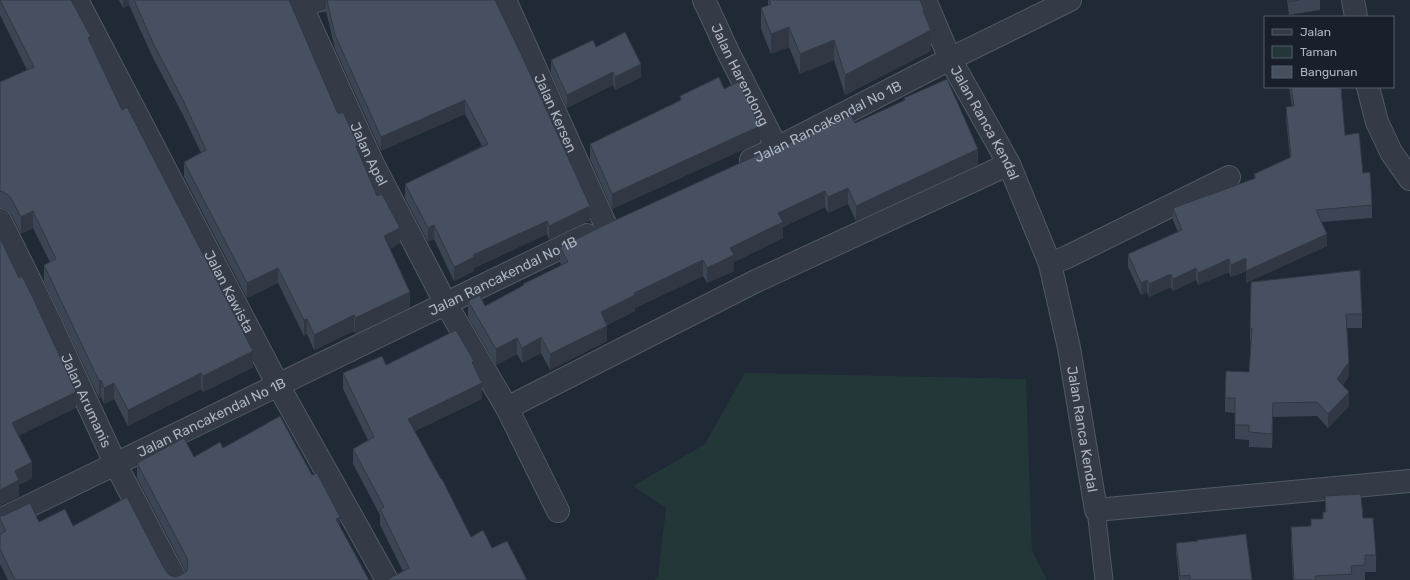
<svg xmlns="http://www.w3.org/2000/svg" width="1410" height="580" viewBox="0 0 1410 580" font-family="Rubik,sans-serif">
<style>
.green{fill:#233638}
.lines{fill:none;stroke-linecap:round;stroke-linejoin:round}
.lane-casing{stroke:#515965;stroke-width:19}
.street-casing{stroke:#515965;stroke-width:24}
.lane{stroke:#343b47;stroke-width:17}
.street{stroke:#343b47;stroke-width:22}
.wall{fill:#3c4553}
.shaded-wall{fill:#313843}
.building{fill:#465060;stroke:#313843}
.labels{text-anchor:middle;stroke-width:3;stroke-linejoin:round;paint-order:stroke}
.street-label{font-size:14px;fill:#aeb6c4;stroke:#19202b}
</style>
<rect width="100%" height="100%" fill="#202936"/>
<path class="green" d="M745 373 1026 379 1032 551 1047 580H654L658 577 666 508 633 486 705 444Z"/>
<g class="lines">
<defs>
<path id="lane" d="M1096 510 1104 580"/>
<g id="street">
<path id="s1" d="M77 0 278 385 387 580"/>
<path id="s2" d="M299 0 372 162 446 304 507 408 558 511"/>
<path id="s3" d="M505 0 606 226"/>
<path id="s4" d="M704 0 729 54 777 148"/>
<path id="s5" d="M925 0 950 59 1009 164 1050 264 1069 348 1096 510 1410 481"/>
<path d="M1353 0 1356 17"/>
<path d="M301 4 321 0"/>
<path d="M1368 87 1377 122 1391 152 1410 179"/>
<path id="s6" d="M751 160 777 148 950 59 1070 0"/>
<path id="s7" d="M0 220 44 309 116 465 176 580"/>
<path d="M1050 264 1067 257 1229 177"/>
<path d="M507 408 754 282 1009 164"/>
<path id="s8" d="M0 520 587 235"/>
</g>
</defs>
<use href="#lane" class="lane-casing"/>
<use href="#street" class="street-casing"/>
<use href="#lane" class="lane"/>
<use href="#street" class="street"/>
</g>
<path class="wall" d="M0 0H71L91 43 122 110 253 367 203 392 201 389 128 426 114 399 104 404 101 397 99 398 44 281V265L50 262 33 228 21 234 11 214 7 210 1 208H0V82L27 70 0 15Z
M119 0H289L338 114 358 151 377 196 400 243 390 249 410 307 355 334 354 331 314 350 307 334 304 336 278 283 247 298 184 177V162L201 153 183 115 153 58 129 5 123 8Z
M326 0H495L590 220 549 240 547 234 474 268V271L454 281 434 239 428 242 405 198V184L482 146 465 114 381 151 335 49 326 11Z
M768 0H920L924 16 931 51 845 95 834 60 800 74 789 47 771 54 761 29V8L768 6Z
M1287 0H1320V10L1289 15Z
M596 47 641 77 615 90 613 85 567 108 551 73V60Z
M1289 87H1337L1345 135 1363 173 1372 205V218L1322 222 1327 246 1246 283V271L1231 277 1229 272 1198 285 1196 280 1173 291 1171 287 1149 297 1147 292 1141 295 1128 267V254L1178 232 1173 220V208L1254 179V174L1290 158 1286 119V107L1292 106Z
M724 89 760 142 612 209 590 159V144L680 101V96Z
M904 98 978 165 856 221 848 204 828 213 825 207 783 227V238L734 262V271L707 283 703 276 635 308V311L607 325V341L550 370 541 353 522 363 517 354 496 365 468 317V301L485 306 523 286V284L561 265 560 262V247L774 150 855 123 904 101Z
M1251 282 1362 314V328H1347L1349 376 1343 385 1349 406 1328 428 1317 416 1273 417 1272 448 1249 447V440L1235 439V413L1225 412V398L1249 372 1251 342H1250V328Z
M386 365 474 367 482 399 415 431 471 537 492 548 403 571 380 525V515L353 464V449L368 440 343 389V373Z
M223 448 340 526 369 580H8L0 564V516L73 526 165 570 169 575 175 577 181 575 186 572 137 478V463L194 457Z
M1325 496 1363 518 1376 555V572H1365V580H1293L1291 544V527L1311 526 1323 519 1325 512Z
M1176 543 1252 580H1179L1176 553Z"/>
<path class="shaded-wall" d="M123 0H129V5L123 8Z
M789 27V47L771 54V34Z
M931 30V51L845 95V75Z
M834 40V60L800 74V54Z
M641 64V77L615 90V77Z
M613 72V85L567 108V95Z
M465 100V114L381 151V137Z
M760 126V142L612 209V194Z
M978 149V165L856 221V206Z
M848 188V204L828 213V197Z
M825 191V207L783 227V238L734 262V271L707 283V268L730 248 778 213Z
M590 206V220L549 240V226Z
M33 211V228L21 234V217Z
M547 221V234L474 268V271L454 281V267L473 255Z
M434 225V239L428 242V228Z
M400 228V243L384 252V236Z
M1327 234V246L1246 283V271Z
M1246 258V270L1231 277V265Z
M1229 259V272L1198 285V273Z
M703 260V276L635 308V311L601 328V312L634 293Z
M278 268V283L247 298V283Z
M1196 268V280L1173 291V279Z
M1171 274V287L1149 297V284Z
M1147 280V292L1141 295V283Z
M410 292V307L355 334V318Z
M354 315V331L314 350V335Z
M307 319V334L304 336V320Z
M607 326V341L550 370V354Z
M541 337V353L522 363V348Z
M517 338V354L496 365V349Z
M253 351V367L203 392V376Z
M1349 362V376L1337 393V379Z
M201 373V389L128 426V410Z
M101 380V397L99 398V381Z
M114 383V399L104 404V388Z
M482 383V399L408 434V419Z
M76 392V408L12 439V423Z
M1349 392V406L1328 428V414Z
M1273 403V417L1272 448V434Z
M32 462V479L19 485V497L0 506V490L15 471Z
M340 517V533L336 519Z"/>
<path class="building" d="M0 0H71L91 37 88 38 122 110 127 107 253 351 203 376 201 373 128 410 114 383 104 388 101 380 99 381 44 265 56 259 33 211 21 217 11 198 7 194 1 191 0 192V82L34 67Z
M134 0H289L338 114 343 112 358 145 356 146 377 196 382 194 400 228 384 236 410 292 355 318 354 315 314 335 307 319 304 320 278 268 247 283 184 162 206 150 183 100 153 43Z
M327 0H495L522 56 590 206 549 226 547 221 473 255 474 257 454 267 434 225 428 228 405 184 488 144 465 100 381 137 335 35Z
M769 0H920L924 10 923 11 931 30 845 75 834 40 800 54 789 27 771 34 761 8 771 4Z
M1289 0H1299L1289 2Z
M625 32 641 64 615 77 613 72 567 95 551 60 593 40 596 47Z
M719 77 724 89 738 82 760 126 612 194 590 144 681 100 680 96Z
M947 79 978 149 856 206 848 188 828 197 825 191 778 213 783 222 730 248 734 255 707 268 703 260 634 293 635 295 601 312 607 326 550 354 541 337 522 348 517 338 496 349 468 301 480 295 485 306 524 285 523 284 568 262 560 247 611 222 773 148 774 150 851 115 855 123 905 100 904 98Z
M1291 87H1337V88H1341L1345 135 1359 133 1363 173 1370 172 1372 205 1316 210 1327 234 1246 271V258L1231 265 1229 259 1198 273 1196 268 1173 279 1171 274 1149 284 1147 280 1141 283 1128 254 1182 230 1173 208 1256 178 1254 174 1291 157 1286 107 1294 106Z
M0 238 19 278 22 276 33 298 76 392 12 423 32 462 15 471 19 480 0 490Z
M1360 270 1362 314H1346L1349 362 1337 379 1349 392 1328 414 1317 402 1273 403 1272 434 1249 432V425H1235V398H1225L1226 371 1249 372 1252 328H1250L1251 282Z
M456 330 474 361 472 362 482 383 408 419 441 479H442L471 537 483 530 492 548 507 541 527 580H386L409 568 380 509 384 507 353 449 374 437 343 373 382 356 386 365Z
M280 416 312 475 317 473 340 517 336 519 369 580H15L0 549V534L6 531 0 519V516L5 515 30 503 39 522 65 509 73 526 127 497 165 570 169 575 175 577 181 575 187 571 188 564 187 558 137 463 184 438 194 457 220 442 223 448Z
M1361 494 1363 518H1373L1376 555H1365V565L1351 566 1352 574 1315 576 1316 580H1294L1291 527 1311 526V519H1323V512H1326L1325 496Z
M1246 534 1252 580H1190V575L1180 576 1176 543 1198 541 1197 540Z"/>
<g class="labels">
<g class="street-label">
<text dy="5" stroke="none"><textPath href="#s4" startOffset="83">Jalan Harendong</textPath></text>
<text dy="5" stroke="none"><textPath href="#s3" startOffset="124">Jalan Kersen</textPath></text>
<text dy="5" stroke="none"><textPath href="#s6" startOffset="86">Jalan Rancakendal No 1B</textPath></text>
<text dy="5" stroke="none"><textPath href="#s5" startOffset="137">Jalan Ranca Kendal</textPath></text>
<text dy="5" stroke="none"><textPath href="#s2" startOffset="169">Jalan Apel</textPath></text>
<text dy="5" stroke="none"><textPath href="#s8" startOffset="559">Jalan Rancakendal No 1B</textPath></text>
<text dy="5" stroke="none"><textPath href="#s1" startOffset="329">Jalan Kawista</textPath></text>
<text dy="5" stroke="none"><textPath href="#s7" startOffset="200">Jalan Arumanis</textPath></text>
<text dy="5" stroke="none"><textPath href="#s8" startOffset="235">Jalan Rancakendal No 1B</textPath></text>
<text dy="5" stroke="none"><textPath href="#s5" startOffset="461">Jalan Ranca Kendal</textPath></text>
</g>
</g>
<rect x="1264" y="16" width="130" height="72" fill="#19202b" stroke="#555c68"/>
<rect x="1272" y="29" width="20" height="6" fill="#343b47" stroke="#555c68"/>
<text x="1300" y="36" font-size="12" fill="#aeb6c4">Jalan</text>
<rect x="1272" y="46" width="20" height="12" fill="#233638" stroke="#555c68"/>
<text x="1300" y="56" font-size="12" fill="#aeb6c4">Taman</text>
<rect x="1272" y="66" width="20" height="12" fill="#465060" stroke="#555c68"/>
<text x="1300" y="76" font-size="12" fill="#aeb6c4">Bangunan</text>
</svg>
